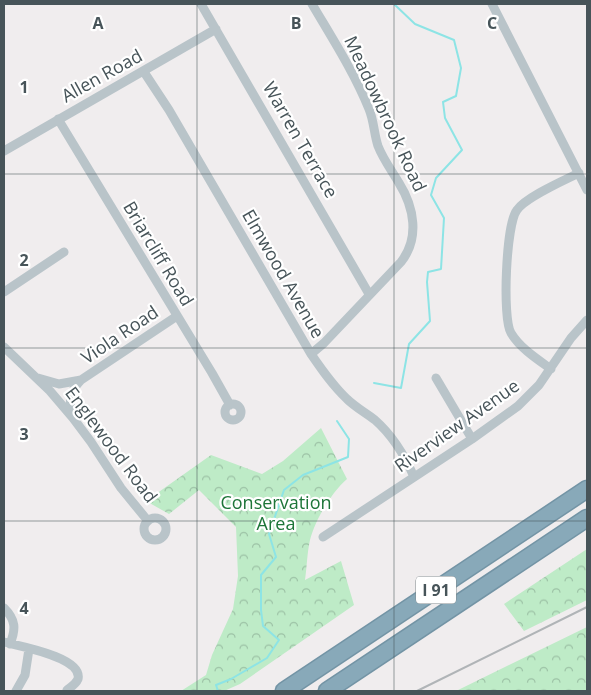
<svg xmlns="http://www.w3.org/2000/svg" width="591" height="695" viewBox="0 0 591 695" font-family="'Open Sans',sans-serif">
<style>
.park{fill:url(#park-crowns)}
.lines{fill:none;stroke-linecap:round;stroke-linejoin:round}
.stream{stroke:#8de4e5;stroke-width:2}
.motorway-casing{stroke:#7394a5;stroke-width:19}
.minor{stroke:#b9c4c9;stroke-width:9}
.motorway{stroke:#88a9b9;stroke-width:16}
.rail{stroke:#b0b4b7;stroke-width:2}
.grid{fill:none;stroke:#475459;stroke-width:1;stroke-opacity:0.55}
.labels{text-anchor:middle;stroke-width:4.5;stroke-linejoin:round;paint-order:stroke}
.shield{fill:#fff;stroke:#7e878b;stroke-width:1}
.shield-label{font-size:16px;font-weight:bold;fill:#475459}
.street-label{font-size:18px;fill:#475459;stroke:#fff}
.park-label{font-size:18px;fill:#1d7538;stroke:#fff}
.grid-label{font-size:16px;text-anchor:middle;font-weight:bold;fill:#475459;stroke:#fff;stroke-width:4.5;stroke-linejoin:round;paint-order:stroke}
</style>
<defs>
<pattern id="park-crowns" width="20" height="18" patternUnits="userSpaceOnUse" patternTransform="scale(1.25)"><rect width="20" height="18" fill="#beebc7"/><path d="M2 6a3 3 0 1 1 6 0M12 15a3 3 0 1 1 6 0" fill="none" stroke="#9cc1a5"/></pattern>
</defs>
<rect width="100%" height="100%" fill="#f0edee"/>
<path class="park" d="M321 428 347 479C331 493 315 520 310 540 307 553 307 567 305 580L341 561 354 605 240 684 224 691H181L206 675 212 655 233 609 238 576 236 527 199 490 169 514 146 501 211 455 262 474 283 461Z
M587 549V600L524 631 504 604Z
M587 627V691H456Z"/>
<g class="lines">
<path class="stream" d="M374 383 401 388 409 344 430 321 427 282 428 272 441 269 444 218 431 195 436 178 462 150 445 118 443 102 456 96 461 68 454 40 415 24 394 4
M218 691 216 685 231 679 267 658 279 640 263 626 261 610V575L276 557 269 534 284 490 303 475 348 457 349 439 337 421"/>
<defs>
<path id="motorway" d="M284 691 587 489
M327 691 587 518"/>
</defs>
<use href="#motorway" class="motorway-casing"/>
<path class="minor" d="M201 4 369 294
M492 4 587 190
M144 72 169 110 311 354C322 370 333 386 347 399 355 407 366 413 375 420 392 435 405 456 414 477
M58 119 212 373 230 405
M4 151 216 29
M4 292 64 252
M4 347 50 391 73 418 91 442 121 488 148 521
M311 354 324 343 401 262C420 238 414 207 399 183 392 171 383 159 378 146 374 134 374 121 369 109 354 72 332 38 312 4
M551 369C537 359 520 348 511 333 502 318 506 224 517 210 526 197 563 181 579 173
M38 378 59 384 81 380
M436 378 472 439
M225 412a8 8 0 1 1 16 0a8 8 0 1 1-16 0Z
M72 416C69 399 69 393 81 380L177 316
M144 529a11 11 0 1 1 22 0a11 11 0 1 1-22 0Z
M323 537 472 439 518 406 539 385 571 338 587 320
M4 608C16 620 16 629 10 644
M4 642C19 646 83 657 78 679 76 684 71 687 67 690
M16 691 25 675 29 649"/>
<use href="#motorway" class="motorway"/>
<path class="rail" d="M417 691 587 607"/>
</g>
<path class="grid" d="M197 4V691M394 4V691M4 174H587M4 348H587M4 521H587"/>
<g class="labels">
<rect class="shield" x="416" y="576.5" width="40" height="27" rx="4"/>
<g class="shield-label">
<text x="436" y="596">I 91</text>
</g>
<g class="street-label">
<text transform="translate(102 76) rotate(-29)" y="6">Allen Road</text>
<text transform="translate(385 114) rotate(65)" y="6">Meadowbrook Road</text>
<text transform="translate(300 140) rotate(60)" y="6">Warren Terrace</text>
<text transform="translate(158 254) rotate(59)" y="6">Briarcliff Road</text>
<text transform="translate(283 274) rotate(60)" y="6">Elmwood Avenue</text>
<text transform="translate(120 335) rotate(-34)" y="6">Viola Road</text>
<text transform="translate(457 426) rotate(-35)" y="6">Riverview Avenue</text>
<text transform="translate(111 445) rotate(53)" y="6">Englewood Road</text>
</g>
<g class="park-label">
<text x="276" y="509">Conservation<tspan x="276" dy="21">Area</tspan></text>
</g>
</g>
<g class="grid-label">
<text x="98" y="29">A</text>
<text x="296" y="29">B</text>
<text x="492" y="29">C</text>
<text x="24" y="93">1</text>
<text x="24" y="266">2</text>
<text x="24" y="440">3</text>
<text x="24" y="614">4</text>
</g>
<rect width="591" height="695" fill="none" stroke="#475459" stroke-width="10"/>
</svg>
